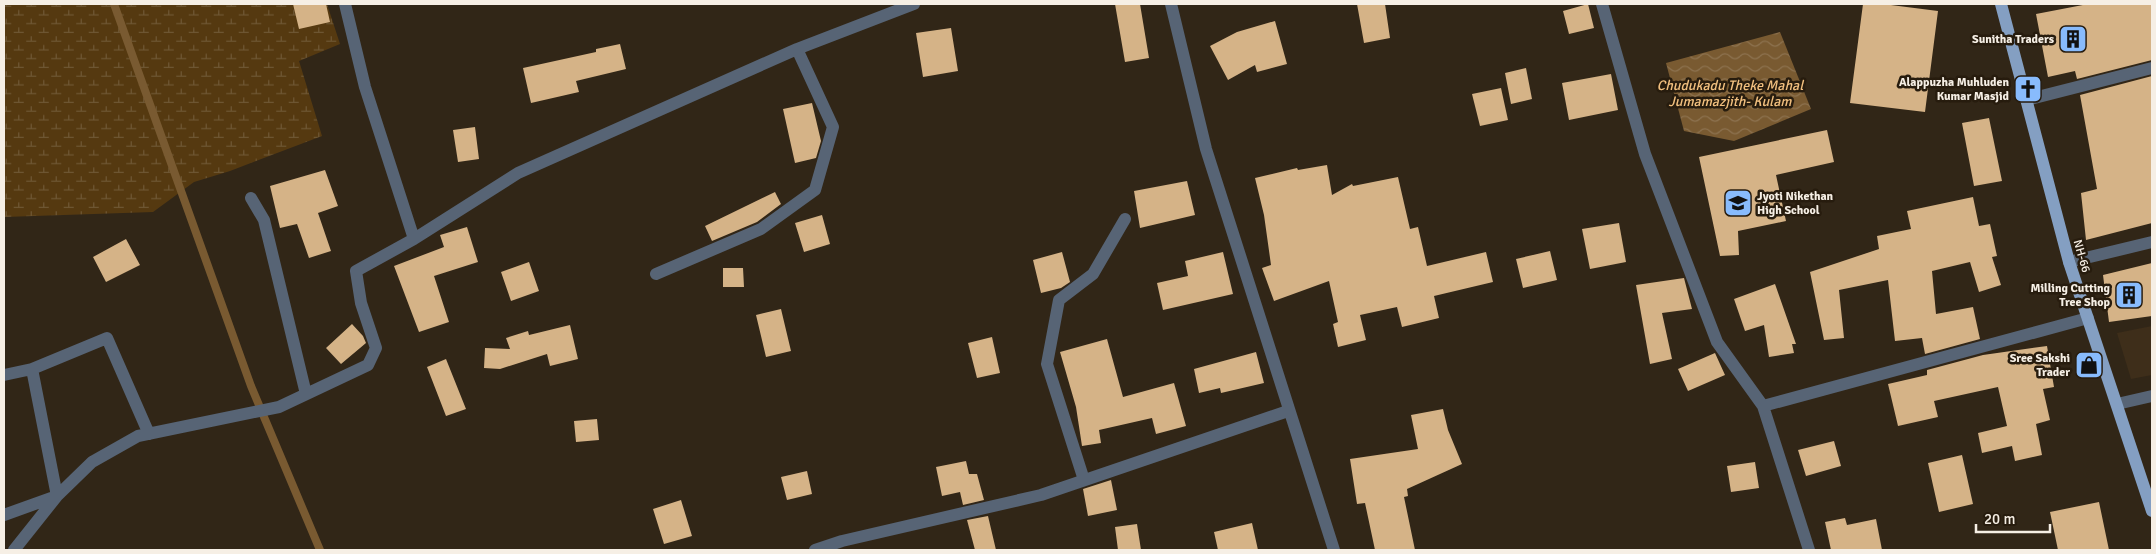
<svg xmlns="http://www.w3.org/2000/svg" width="2156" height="554" viewBox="0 0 2156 554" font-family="Signika,sans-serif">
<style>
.built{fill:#3e2e1a}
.wetland{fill:url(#wetland-marsh)}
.water{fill:url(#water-waves)}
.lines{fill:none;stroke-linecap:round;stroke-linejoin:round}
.stream{stroke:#795a31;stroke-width:8}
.building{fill:#d5b387}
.minor{stroke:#576475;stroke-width:12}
.major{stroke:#849fc2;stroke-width:12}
.labels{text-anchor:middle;stroke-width:5;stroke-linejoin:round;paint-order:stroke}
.poi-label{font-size:12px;font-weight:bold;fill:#f6efe5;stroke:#271c0e;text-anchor:end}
.street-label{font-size:12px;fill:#f6efe5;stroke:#271c0e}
.water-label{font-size:14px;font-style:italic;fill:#f2c07f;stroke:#271c0e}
</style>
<defs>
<pattern id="wetland-marsh" width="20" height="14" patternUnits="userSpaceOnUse" patternTransform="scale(1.25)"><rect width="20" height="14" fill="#553910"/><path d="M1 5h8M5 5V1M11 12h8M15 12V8" fill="none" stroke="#6e5633"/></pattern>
<pattern id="water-waves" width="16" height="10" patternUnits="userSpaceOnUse" patternTransform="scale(1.25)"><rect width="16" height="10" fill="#795a31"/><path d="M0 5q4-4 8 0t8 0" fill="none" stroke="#8d724f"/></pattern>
</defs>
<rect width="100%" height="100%" fill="#312617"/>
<path class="built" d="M2152 326V375L2131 379 2117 333Z"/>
<path class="wetland" d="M4 4H327L340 44 299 61 322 136 230 171 194 182 153 212 4 217Z"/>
<path class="water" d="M1780 32 1811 109 1734 141 1684 131 1666 63Z"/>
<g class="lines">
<path class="stream" d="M114 4 251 386 320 550"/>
</g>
<path class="building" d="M293 4H326L330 22 299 29Z
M1115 4H1140L1149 58 1125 62Z
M1357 4H1385L1390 38 1364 43Z
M1588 4 1594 28 1569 34 1563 11Z
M1863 4H1883L1938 11 1925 112 1850 103Z
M2088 4H2152V60L2077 79 2075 71 2048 77 2036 14Z
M1275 21 1287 64 1257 72 1255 65 1228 80 1210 46 1237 32Z
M951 28 958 71 923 77 916 33Z
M620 44 626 69 576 81 579 92 531 103 523 68 596 52V49Z
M1526 68 1532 99 1511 104 1505 73Z
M1611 74 1618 110 1569 120 1562 83Z
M2152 76V223L2086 240 2081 193 2097 189 2080 95Z
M1501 88 1508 120 1480 126 1472 94Z
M812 103 821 141 816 158 795 163 783 109Z
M1989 118 2002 181 1974 186 1962 123Z
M475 127 479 159 458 162 453 130Z
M1827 130 1834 162 1776 175 1786 221 1738 231 1739 255 1720 256 1699 157Z
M1327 165 1332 195 1352 184 1353 186 1398 177 1410 229 1418 227 1427 266 1486 252 1493 282 1434 296 1439 318 1402 327 1397 307 1360 315 1366 340 1338 347 1333 324 1338 322 1329 281 1274 301 1262 268 1271 265 1264 215 1255 178 1297 168 1298 170Z
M325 170 338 206 318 213 331 251 309 258 297 224 280 228 270 186Z
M1187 181 1195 215 1140 228 1134 191Z
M775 192 781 204 757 222 712 241 705 226Z
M1973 197 1979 226 1990 224 1997 256 1992 257 2001 285 1979 292 1970 262 1932 271 1936 314 1973 307 1980 339 1925 354 1922 338 1895 341 1888 280 1839 290 1844 338 1824 340 1810 272 1879 249 1877 236 1911 229 1907 211Z
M822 215 830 244 804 252 795 223Z
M1619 223 1626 262 1590 269 1582 229Z
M467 227 478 262 434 276 449 322 419 332 394 266 444 247 440 235Z
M126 239 140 265 106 282 93 257Z
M1550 251 1557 280 1523 288 1516 259Z
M1062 252 1070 282 1061 288 1041 293 1033 260Z
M1223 252 1233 294 1163 310 1157 283 1188 276 1185 261Z
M529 262 539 291 511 301 501 272Z
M2152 263V316L2109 322 2103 275Z
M723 268H743L744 287H723Z
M1684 278 1692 309 1662 313 1672 359 1650 364 1636 285Z
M1775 284 1796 344H1792L1794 353 1769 357 1764 325 1745 331 1734 299Z
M781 309 791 351 766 357 756 315Z
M352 324 363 336 366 343 341 364 326 348Z
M570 325 578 359 550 366 547 354 500 369 484 368 485 348 510 349 506 338 528 331 529 335Z
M992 337 1000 373 977 378 968 343Z
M1107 339 1123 397 1174 383 1186 426 1156 434 1152 418 1099 430 1101 443 1082 446 1076 407 1060 352Z
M2047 346 2054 387 2043 389 2050 420 2036 424 2042 455 2015 461 2012 446 1982 453 1978 433 2007 426 1998 387 1934 401 1938 417 1898 426 1888 384 1927 375V370L1983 355Z
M1256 352 1264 383 1221 393 1220 388 1199 393 1194 369Z
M1715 353 1725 375 1688 391 1678 369Z
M446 359 466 409 446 416 427 367Z
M1443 409 1448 430 1462 464 1407 489 1408 496 1404 497 1415 550H1375L1365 503 1357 504 1350 459 1418 449 1411 415Z
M597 419 599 440 576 442 574 421Z
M1834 441 1841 466 1806 476 1798 450Z
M1962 455 1973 504 1939 512 1928 463Z
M966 461 969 474H977L984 500 963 505 960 492 942 496 936 467Z
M1755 462 1759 488 1731 492 1727 466Z
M807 471 812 494 787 500 781 477Z
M1111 480 1117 510 1088 516 1083 489Z
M681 500 692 536 664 544 653 509Z
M2099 502 2109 550H2058L2050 512Z
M988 516 996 550H975L967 520Z
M1845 518 1847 525 1876 519 1882 550H1831L1825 522Z
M1252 523 1258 550H1218L1214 532Z
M1137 524 1141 550H1118L1115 527Z"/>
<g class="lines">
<path class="minor" d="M345 4 365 87 414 239
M1171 4 1206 149 1334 550
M1602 4 1645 154 1717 342 1763 406 2088 318
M2026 100 2152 68
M251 198 264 220 306 394
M2069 262 2152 242
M656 274 761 229 815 190 833 127 797 49
M32 369 107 338 149 434
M4 375 32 369 57 496
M2117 404 2152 396
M1763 406 1809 550
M1084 480 1047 364 1059 300 1093 274 1125 219
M4 515 57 496
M14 550 57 496 92 462 138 436 279 407 368 365 376 348 361 303 356 271 414 239 518 173 797 49 914 4
M815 550 842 541 1041 495 1288 411"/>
<path class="major" d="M2001 4 2069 262 2152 511"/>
</g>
<defs>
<symbol id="building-square" viewBox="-11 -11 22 22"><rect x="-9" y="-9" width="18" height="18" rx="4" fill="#88bbfc" stroke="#271c0e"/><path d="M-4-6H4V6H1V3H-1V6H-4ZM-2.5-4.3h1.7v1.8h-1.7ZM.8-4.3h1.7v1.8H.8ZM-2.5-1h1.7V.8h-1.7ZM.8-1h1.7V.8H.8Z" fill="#111"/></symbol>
<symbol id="church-square" viewBox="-11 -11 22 22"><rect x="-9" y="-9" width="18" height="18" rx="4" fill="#88bbfc" stroke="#271c0e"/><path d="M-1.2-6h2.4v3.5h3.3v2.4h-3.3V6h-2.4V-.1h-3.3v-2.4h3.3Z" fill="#111"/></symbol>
<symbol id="school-square" viewBox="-11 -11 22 22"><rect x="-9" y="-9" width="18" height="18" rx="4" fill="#88bbfc" stroke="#271c0e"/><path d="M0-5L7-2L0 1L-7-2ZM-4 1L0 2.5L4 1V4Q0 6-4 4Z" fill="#111"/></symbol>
<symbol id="shop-square" viewBox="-11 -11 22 22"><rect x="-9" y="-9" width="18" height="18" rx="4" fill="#88bbfc" stroke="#271c0e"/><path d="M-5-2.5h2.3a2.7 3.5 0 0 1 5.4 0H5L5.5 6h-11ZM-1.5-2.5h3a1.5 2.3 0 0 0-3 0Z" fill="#111"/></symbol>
</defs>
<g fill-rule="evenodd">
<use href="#building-square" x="2057" y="23" width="32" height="32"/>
<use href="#church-square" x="2012" y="73" width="32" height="32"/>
<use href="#school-square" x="1722" y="187" width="32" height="32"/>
<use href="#building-square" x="2113" y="279" width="32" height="32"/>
<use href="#shop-square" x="2073" y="349" width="32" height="32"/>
</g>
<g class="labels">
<g class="poi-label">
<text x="2054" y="43">Sunitha Traders</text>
<text x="2009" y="86">Alappuzha Muhluden<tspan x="2009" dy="14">Kumar Masjid</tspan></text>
<text x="1757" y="200" text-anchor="start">Jyoti Nikethan<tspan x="1757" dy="14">High School</tspan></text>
<text x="2110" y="292">Milling Cutting<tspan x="2110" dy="14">Tree Shop</tspan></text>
<text x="2070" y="362">Sree Sakshi<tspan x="2070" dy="14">Trader</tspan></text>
</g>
<g class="street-label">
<text transform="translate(2082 256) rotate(74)" y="4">NH-66</text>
</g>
<g class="water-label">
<text x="1730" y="90">Chudukadu Theke Mahal<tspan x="1730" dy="16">Jumamazjith- Kulam</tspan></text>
</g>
</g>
<rect width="2156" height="554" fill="none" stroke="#f6efe5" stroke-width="10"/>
<path d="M1976 524v8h74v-8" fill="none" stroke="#f6efe5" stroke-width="2.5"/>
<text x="1984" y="524" font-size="15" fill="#f6efe5" stroke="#271c0e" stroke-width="4" paint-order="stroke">20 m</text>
</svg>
